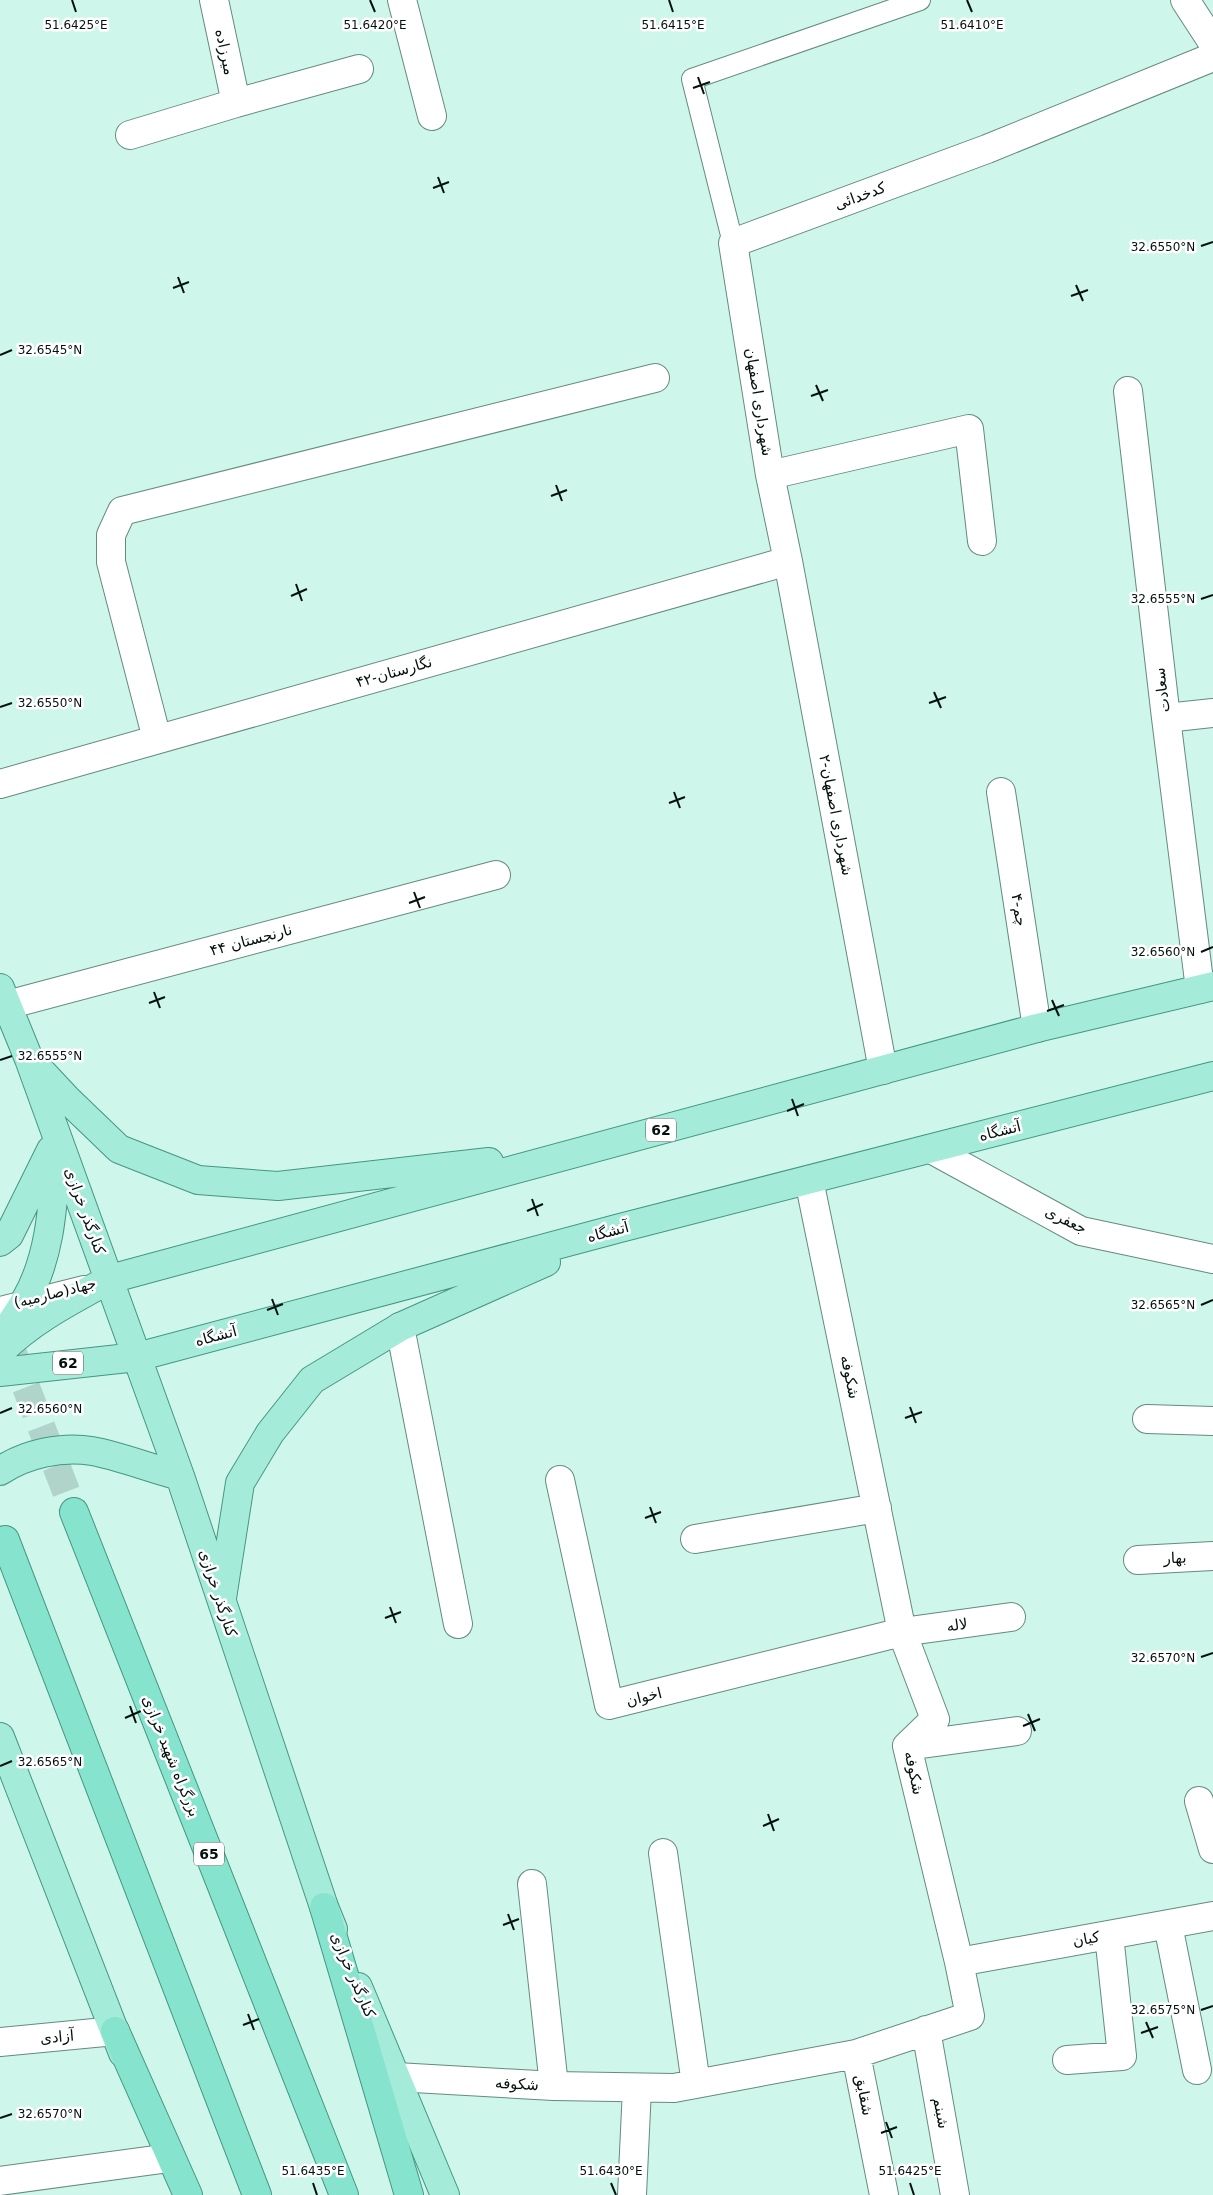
<svg xmlns="http://www.w3.org/2000/svg" width="1213" height="2195" viewBox="0 0 1213 2195" font-family="'DejaVu Sans','Noto Naskh Arabic',sans-serif">
<style>
.lines{fill:none;stroke-linecap:round;stroke-linejoin:round}
.trunk-tunnel{stroke:#b0d4c9;stroke-width:28;stroke-dasharray:28 14;stroke-linecap:butt}
.service-casing{stroke:#658a80;stroke-width:22}
.minor-casing{stroke:#658a80;stroke-width:30}
.primary-casing{stroke:#459682;stroke-width:30}
.trunk-casing{stroke:#459682;stroke-width:30}
.service{stroke:#fff;stroke-width:20}
.minor{stroke:#fff;stroke-width:28}
.primary{stroke:#a4ebda;stroke-width:28}
.trunk{stroke:#86e4ce;stroke-width:28}
.ticks{fill:none;stroke:#04110e;stroke-width:2}
.labels{text-anchor:middle;stroke-width:5;stroke-linejoin:round;paint-order:stroke}
.shield{fill:#fff;stroke:#4f5856;stroke-width:1}
.shield-label{font-size:14px;font-weight:bold;fill:#04110e}
.street-label{font-size:15px;fill:#04110e;stroke:#fff}
.ticks-label{font-size:12px;text-anchor:middle;fill:#04110e;stroke:#fff;stroke-width:5;stroke-linejoin:round;paint-order:stroke}
</style>
<rect width="100%" height="100%" fill="#cef6ea"/>
<g class="lines">
<path class="trunk-tunnel" d="M11 1348 74 1512"/>
<defs>
<path id="service" d="M733 243 692 79 920 0
M0 1307 84 1286"/>
<path id="minor" d="M214 0 236 103
M402 0 432 116
M1185 0 1213 43
M130 135 236 103 359 69
M1128 391 1166 718 1200 989
M770 475 969 429 982 541
M1166 718 1213 713
M157 739 111 562V535L122 511 655 378
M0 784 788 561
M1001 792 1037 1028
M7 1005 496 875
M883 1070 788 561 770 475 733 243 987 149 1213 57
M931 1149 1081 1231 1213 1259
M400 1327 458 1624
M1147 1419 1213 1421
M560 1480 609 1705 902 1632 1011 1617
M695 1539 877 1508
M1138 1560 1213 1556
M907 1746 1017 1731
M1199 1801 1213 1849
M663 1853 696 2084
M532 1884 554 2086
M1168 1925 1197 2070
M959 1962 1213 1916
M926 2030 955 2195
M0 2042 115 2031
M856 2054 884 2195
M1067 2060 1122 2056 1109 1935
M396 2077 554 2086 674 2088 856 2054 970 2016 959 1962 907 1746 935 1719 902 1632 809 1180
M0 2181 162 2159
M632 2195 637 2088"/>
<path id="primary" d="M0 988 29 1059 180 1476 324 1907 333 1929
M38 1068 67 1099 119 1149 198 1180 278 1186 489 1162
M0 1242 9 1235 51 1150
M0 1340C8 1327 18 1314 25 1301 52 1255 53 1200 57 1148
M0 1352C32 1320 70 1301 110 1279L1037 1028 1213 986
M0 1372 137 1357 620 1228 1213 1076
M0 1471C25 1454 61 1446 92 1451 120 1456 152 1469 180 1476
M222 1598 240 1483 270 1433 312 1380 400 1327 546 1262
M0 1737 123 2053
M358 1987 445 2195"/>
<path id="trunk" d="M74 1512 344 2195
M5 1540 257 2195
M324 1907 409 2195
M115 2031 188 2195"/>
</defs>
<use href="#service" class="service-casing"/>
<use href="#minor" class="minor-casing"/>
<use href="#primary" class="primary-casing"/>
<use href="#trunk" class="trunk-casing"/>
<use href="#service" class="service"/>
<use href="#minor" class="minor"/>
<use href="#primary" class="primary"/>
<use href="#trunk" class="trunk"/>
</g>
<path class="ticks" d="M72 0 76 12M370 0 375 12M669 0 673 12M967 0 972 12M698 77 704 94M693 88 710 82M438 177 444 193M433 188 449 182M1201 246 1213 242M178 277 184 293M1076 285 1083 301M173 288 189 282M1071 296 1088 290M0 355 12 350M816 385 823 401M811 396 828 390M556 485 562 501M551 496 567 490M296 584 302 601M291 596 307 589M1201 599 1213 595M934 692 941 708M929 703 946 697M0 707 12 703M674 792 680 808M669 803 685 797M414 892 420 908M409 903 425 897M1201 952 1213 947M154 992 160 1008M1052 1000 1059 1016M149 1003 165 997M1047 1011 1064 1005M0 1060 12 1056M792 1099 798 1116M787 1111 804 1104M532 1199 538 1216M527 1211 543 1204M272 1299 278 1315M1201 1305 1213 1300M267 1310 283 1304M910 1407 916 1423M0 1413 12 1408M905 1418 922 1412M650 1507 656 1523M645 1518 661 1512M390 1607 396 1623M385 1618 401 1612M1201 1657 1213 1653M130 1706 136 1723M1028 1714 1035 1731M125 1718 141 1711M1023 1726 1040 1719M0 1766 12 1761M768 1814 774 1831M763 1826 779 1819M508 1914 514 1930M503 1925 519 1919M1201 2010 1213 2006M248 2014 254 2030M1146 2022 1153 2038M243 2025 259 2019M1141 2033 1158 2027M0 2118 12 2114M886 2122 892 2138M881 2133 897 2127M313 2183 317 2195M611 2183 616 2195M910 2183 914 2195"/>
<g class="labels">
<g class="shield">
<rect x="646" y="1118.5" width="30" height="23" rx="4"/>
<rect x="53" y="1351.5" width="30" height="23" rx="4"/>
<rect x="194" y="1842.5" width="30" height="23" rx="4"/>
</g>
<g class="shield-label">
<text x="661" y="1135">62</text>
<text x="68" y="1368">62</text>
<text x="209" y="1859">65</text>
</g>
<g class="street-label">
<text transform="translate(225 52) rotate(78)" y="5">میرزاده</text>
<text transform="translate(860 196) rotate(-20)" y="5">کدخدائی</text>
<text transform="translate(759 402) rotate(81)" y="5">شهرداری اصفهان</text>
<text transform="translate(394 672) rotate(-16)" y="5">۴۲-نگارستان</text>
<text transform="translate(1162 690) rotate(-97)" y="5">سعادت</text>
<text transform="translate(836 815) rotate(79)" y="5">۲-شهرداری اصفهان</text>
<text transform="translate(1019 910) rotate(81)" y="5">۴-چم</text>
<text transform="translate(251 940) rotate(-15)" y="5">۴۴ نارنجستان</text>
<text transform="translate(1000 1131) rotate(-14)" y="5">آتشگاه</text>
<text transform="translate(85 1211) rotate(70)" y="5">کنارگذر خرازی</text>
<text transform="translate(1066 1220) rotate(26)" y="5">جعفری</text>
<text transform="translate(608 1232) rotate(-15)" y="5">آتشگاه</text>
<text transform="translate(55 1293) rotate(-14)" y="5">جهاد(صارمیه)</text>
<text transform="translate(216 1336) rotate(-15)" y="5">آتشگاه</text>
<text transform="translate(850 1377) rotate(78)" y="5">شکوفه</text>
<text transform="translate(1175 1558) rotate(-2)" y="5">بهار</text>
<text transform="translate(218 1593) rotate(72)" y="5">کنارگذر خرازی</text>
<text transform="translate(957 1625) rotate(-8)" y="5">لاله</text>
<text transform="translate(644 1697) rotate(-14)" y="5">اخوان</text>
<text transform="translate(171 1756) rotate(68)" y="5">بزرگراه شهید خرازی</text>
<text transform="translate(914 1773) rotate(78)" y="5">شکوفه</text>
<text transform="translate(1086 1939) rotate(-10)" y="5">کیان</text>
<text transform="translate(353 1975) rotate(67)" y="5">کنارگذر خرازی</text>
<text transform="translate(57 2037) rotate(-5)" y="5">آزادی</text>
<text transform="translate(517 2084) rotate(3)" y="5">شکوفه</text>
<text transform="translate(864 2095) rotate(79)" y="5">شقایق</text>
<text transform="translate(941 2113) rotate(80)" y="5">شبنم</text>
</g>
</g>
<g class="ticks-label">
<text x="76" y="29">51.6425°E</text>
<text x="375" y="29">51.6420°E</text>
<text x="673" y="29">51.6415°E</text>
<text x="972" y="29">51.6410°E</text>
<text x="1163" y="251">32.6550°N</text>
<text x="50" y="354">32.6545°N</text>
<text x="1163" y="603">32.6555°N</text>
<text x="50" y="707">32.6550°N</text>
<text x="1163" y="956">32.6560°N</text>
<text x="50" y="1060">32.6555°N</text>
<text x="1163" y="1309">32.6565°N</text>
<text x="50" y="1413">32.6560°N</text>
<text x="1163" y="1662">32.6570°N</text>
<text x="50" y="1766">32.6565°N</text>
<text x="1163" y="2014">32.6575°N</text>
<text x="50" y="2118">32.6570°N</text>
<text x="313" y="2175">51.6435°E</text>
<text x="611" y="2175">51.6430°E</text>
<text x="910" y="2175">51.6425°E</text>
</g>
</svg>
